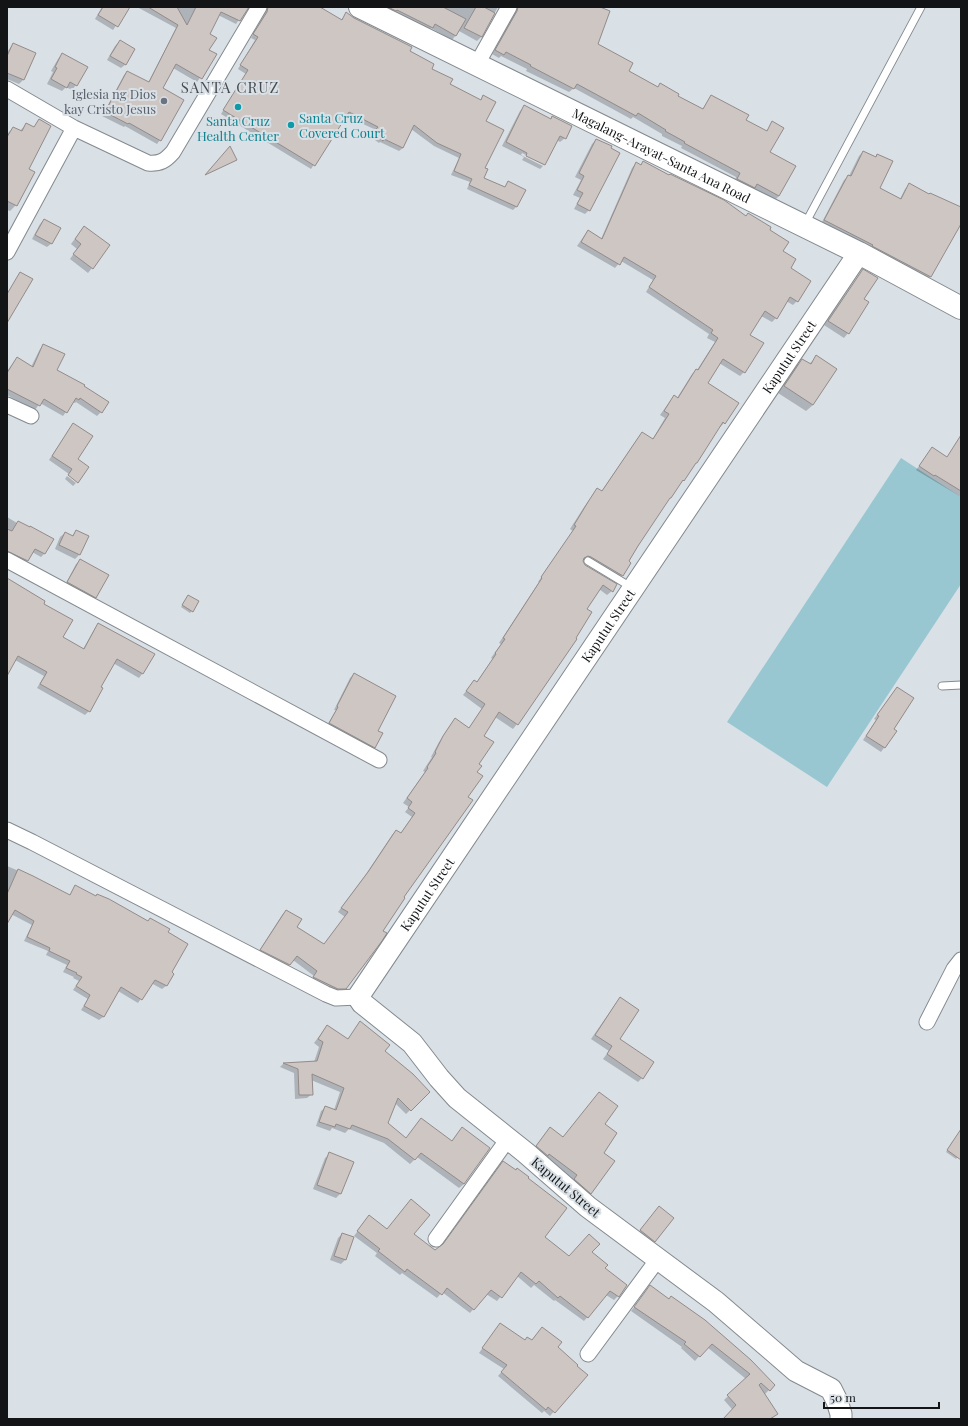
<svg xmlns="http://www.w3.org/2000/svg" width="968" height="1426" viewBox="0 0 968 1426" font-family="'Playfair Display',serif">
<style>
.water{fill:#98c7d1}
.shadow{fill:#0003}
.building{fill:#cec6c3;stroke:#938b88}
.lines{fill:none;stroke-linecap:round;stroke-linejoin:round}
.lane-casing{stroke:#848a8f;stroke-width:9}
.street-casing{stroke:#848a8f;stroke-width:17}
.secondary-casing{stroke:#848a8f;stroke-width:23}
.primary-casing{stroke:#848a8f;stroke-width:24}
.lane{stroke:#fff;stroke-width:7}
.street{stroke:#fff;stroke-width:15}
.secondary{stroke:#fff;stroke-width:21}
.primary{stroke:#fff;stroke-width:22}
.worship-dot{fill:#6b7280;stroke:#d9e0e6;stroke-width:1.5}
.culture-dot{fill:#0f9aa8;stroke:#d9e0e6;stroke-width:1.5}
.labels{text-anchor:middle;stroke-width:4;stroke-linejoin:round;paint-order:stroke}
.worship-label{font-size:13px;fill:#5b616d;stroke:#d9e0e6;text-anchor:end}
.culture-label{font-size:13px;fill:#0d838f;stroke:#d9e0e6;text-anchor:start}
.street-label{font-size:13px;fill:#121416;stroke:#d9e0e6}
.quarter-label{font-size:15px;letter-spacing:1px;fill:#464b50;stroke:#d9e0e6}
</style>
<rect width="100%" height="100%" fill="#d9e0e6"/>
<path class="water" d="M901 458 961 497V584L827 787 727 722Z"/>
<path class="shadow" d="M102 7H129L113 30 95 19Z
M137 7H247L236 24 218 15 209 34 208 50 216 55 197 82 173 68 162 89 160 140 157 144 125 126 124 127 102 116 124 75 127 72 148 83 176 28Z
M264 7H316L341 20 347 13 354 19 408 51 449 84 480 100 484 97 485 121 483 179 504 188 509 182 524 190 516 207 513 210 467 189 470 182 451 175 459 158 434 146 411 129 403 148 399 151 380 142 379 143 371 137 376 130 346 116 311 169 221 114 246 74 238 69 255 40 251 38 265 12Z
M382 7H498L481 37 477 41 459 31 452 40 431 28 428 31Z
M513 7H598L597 44 627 71 702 110 712 96 745 121 766 131 773 123 769 153 779 196 775 200 753 188 750 191 734 183 736 177 681 148 682 146 662 136V134L633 117 631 119 574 88 569 92 526 71 527 69 501 56 499 58 492 54 513 16 514 12Z
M120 41 126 64 121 68 107 60 115 46Z
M13 44 23 80 19 84 7 79V52Z
M62 54 76 85 72 90 66 87 62 91 47 84 53 72 51 71 58 59Z
M524 107 550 119 552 118 565 138 560 142 557 140 544 165 522 153 521 155 543 166 540 169 522 160 524 157 502 146 520 111Z
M39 121 28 170 16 205 10 211 7 210V211V134L13 128 20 131 26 124 33 128Z
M596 140 589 210 585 214 574 209 580 198 573 195 581 180 575 177 592 144Z
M863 152 875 158 877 155 879 188 900 199 905 189 909 185 929 195 961 209V221L930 277 925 281 821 224 844 180 849 176 859 156Z
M636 163 640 165 643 163 746 217 768 230 781 251 790 268 797 301 793 305 786 301 776 318 772 322 761 316 749 335 744 372 740 376 719 363 706 383 724 423 720 427 719 426 683 480 665 503 628 562 630 563 622 575 618 580 586 561 582 560 585 566 612 591 607 595 599 589 586 609 575 639 517 724 513 729 495 717 482 736 478 765 403 897 345 988 341 992 309 982 314 976 293 960 285 969 257 954 282 915 286 911 296 928 324 945 345 917 338 912 364 877 392 835 396 831 400 834 412 817 405 812 409 807 403 803 425 772 423 771 432 757H431L439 742 451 724 469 728 482 709 463 695 474 681 476 683 493 659 491 658 501 644 499 643 539 582H538L573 531 570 529 584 507 597 489 601 492 638 438 642 433 652 440 665 418 660 415 670 401 674 397 677 398 692 374 697 370 715 342 707 338 709 334 646 292 653 280 621 261 615 268 577 246 584 236 588 231 601 239 632 168Z
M44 220 52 243 47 247 32 239 40 224Z
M80 232 92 268 88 273 70 259 77 249 71 244Z
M863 270 848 333 844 338 824 325 859 275Z
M44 345 55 371 101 412 97 416 76 402 75 403 73 402 63 416 40 403 35 410 7 395V371L17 358 31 367 40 349Z
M817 357 813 405 806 411 778 393 796 366 803 360 809 364Z
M70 428 78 481 68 475 69 474 49 460Z
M931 451 961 472V497L916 470Z
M67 476 76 483 73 486 65 479Z
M7 517 17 523 44 554 41 557 32 552 24 564 7 555Z
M76 531 80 554 75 559 55 549 60 537 65 533 72 536Z
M81 560 96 597 91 602 64 587 76 564Z
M7 581 42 604 62 638 83 649 95 628 99 624 153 655 142 674 139 678 113 663 99 687 89 711 85 715 37 688 44 676 15 660 7 672Z
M188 596 192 611 190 613 181 607Z
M354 674 377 731 374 747 371 751 326 727 336 710H334L350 678Z
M897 688 893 729 896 731 881 752 863 740 876 720 874 719Z
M7 866 33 877 69 896 75 886 167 933 170 973 173 974 166 986 162 989 151 983 138 1003 118 991 103 1017 99 1020 81 1010 88 999 73 990 79 981 73 978 74 977 63 972 67 965 46 955 48 951 24 941 32 925 7 912Z
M616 1003 618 1039 642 1078 638 1082 603 1059 609 1051 591 1039Z
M360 1022 383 1051 429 1092 406 1114 395 1103 386 1124 406 1139 452 1141 458 1133 464 1184 459 1188 417 1157 410 1164 384 1143 349 1129 345 1133 332 1128 330 1131 316 1126 321 1111 326 1107 334 1110 340 1092 311 1080 312 1094 307 1098 295 1099 294 1073 280 1067 283 1064 314 1062 319 1047 314 1043 327 1026 347 1040Z
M604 1124 602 1153 590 1193 586 1198 532 1151 550 1128 563 1138Z
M952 1142 961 1145V1153L956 1159 946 1152Z
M330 1154 340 1194 336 1198 313 1189 325 1158Z
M655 1212 654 1241 650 1245 636 1235Z
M365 1221 387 1230 413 1234 435 1251 543 1237 569 1258 591 1252 604 1268 618 1296 614 1300 606 1295 584 1321 555 1300 554 1301 534 1285 531 1288 517 1276 497 1301 486 1294 470 1313 442 1292 437 1298 402 1273 400 1275 375 1256 377 1253 354 1236Z
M342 1234 345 1260 341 1264 330 1260 338 1238Z
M650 1287 774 1385 764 1395 777 1413 771 1419H744L738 1416 724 1400 746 1379 707 1347 695 1361 681 1348 682 1347 631 1311Z
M497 1328 525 1341H531L542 1328 556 1347 586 1375 550 1416 544 1411 542 1413 498 1376 504 1369 479 1353Z"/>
<path class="building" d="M103 7H130L118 27 98 15Z
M148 7H177L187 25 196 7H249L240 21 221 12 210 34 217 38 209 50 217 54 202 79 176 64 163 88 184 100 161 141 129 123 128 124 105 112 127 71 149 82 178 25Z
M268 7H320L342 20 346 12 354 18 412 47 410 51 434 64 432 69 453 79 450 84 481 100 483 95 496 102 486 121 504 130 485 168 488 169 484 178 505 187 508 181 526 190 517 207 469 185 472 179 454 171 461 154 437 143 414 125 403 148 384 139 383 141 373 133 378 127 349 112 315 166 223 110 248 70 240 65 258 37 253 34 267 12Z
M388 7H443L466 19 456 36 435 24 433 28 397 10 396 11Z
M476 7H484L495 13 482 37 464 28Z
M518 7H600L610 11 598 44 633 63 629 71 658 87 660 83 679 94 678 96 703 109 711 95 749 115 746 120 767 131 772 121 784 128 770 152 796 166 779 196 757 184 755 188 737 179 740 173 684 143 685 142 665 131 666 130 638 113 636 116 577 84 574 89 530 66 531 65 506 52 504 55 495 50 517 11Z
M120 40 135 49 126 65 110 56Z
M13 43 36 53 24 80 7 73V56Z
M62 53 88 67 77 86 70 82 67 88 51 79 57 68 55 67Z
M524 105 551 119 552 116 572 126 566 139 560 136 545 165 526 156 527 153 506 142Z
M39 119 51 126 29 169 35 172 17 206 7 201V137L13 127 22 131 26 123 34 127Z
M596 139 612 146 611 148 620 153 590 211 577 204 583 193 577 190 584 176 579 173Z
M230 146 237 160 205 175Z
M863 151 876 157 877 154 893 161 880 188 901 199 909 183 929 194 930 193 961 207V224L931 277 872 246 873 245 824 220 848 175 851 176Z
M643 161 669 175 670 174 724 200 746 216 748 213 771 227 770 230 789 242 783 251 796 259 791 268 811 281 798 302 790 297 777 319 765 311 750 335 764 343 745 373 723 359 708 383 739 403 725 424 723 422 697 463H696L684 481 683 480 671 498H670L638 546 629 561 631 563 623 576 591 557 588 556 584 558 583 561 585 565 617 584 613 592 603 585 587 609 592 612 576 638 577 639 518 725 499 712 484 736 494 742 479 764 482 766 477 772 483 776 468 797 473 800 404 897 405 898 383 931 387 933 382 941 346 989H338L313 977 317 971 297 956 290 965 260 950 286 910 302 919 297 927 324 944 348 912 341 908 368 872 396 830 401 833 415 813 408 808 412 802 407 798 428 768 427 767 436 753 435 752 443 736 455 718 469 728 485 704 466 691 474 680 477 682 496 654 495 653 505 639 503 638 542 578 541 577 576 526 574 525 588 502 597 488 602 491 642 432 653 439 669 414 664 411 674 395 678 398 696 369 698 370 718 338 711 333 713 330 649 287 656 276 624 257 620 265 581 242 588 230 602 239 636 162 641 165Z
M44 219 61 228 52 244 35 235Z
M84 226 110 245 93 269 73 254 81 244 75 239Z
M863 269 878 278 864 299 869 302 849 334 828 321Z
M20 272 33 279 7 323V294Z
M43 344 65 354 57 370 85 385 84 386 109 402 102 413 80 398 79 400 76 398 67 413 44 399 40 406 7 389V373L17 357 33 367Z
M816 355 837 369 813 405 784 386 802 359 811 364Z
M73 423 93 436 78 459 89 467 78 483 68 475 72 469 52 456Z
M961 435V491L935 475 934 476 919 466 932 447 947 457Z
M18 521 30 527V526L54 539 45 554 35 549 28 561 7 551V529L12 531Z
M76 530 89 536 80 555 59 545 65 532 73 536Z
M80 559 109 575 96 598 67 582Z
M7 578 45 601 44 604 73 620 63 637 84 649 98 623 155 654 143 674 117 659 101 687 103 688 90 712 40 684 47 672 18 656 7 676Z
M188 595 199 601 193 612 182 605Z
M354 673 396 696 378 731 383 733 375 748 329 723 338 707 337 706Z
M897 687 914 698 894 729 897 731 885 748 866 736 879 716 877 715Z
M18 869 33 876 70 895 75 885 96 896 97 894 109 899 148 921 150 918 170 929 168 932 188 944 172 972 174 974 167 986 155 980 142 1000 121 987 104 1017 84 1006 90 995 76 986 82 977 76 974 77 973 66 968 70 961 49 951 50 948 27 937 34 921 15 910 7 924V894Z
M620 997 639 1010 620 1039 654 1062 643 1079 607 1054 612 1046 595 1035Z
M360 1021 390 1045 385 1051 413 1074 430 1092 411 1111 398 1098 388 1123 406 1138 421 1118 452 1141 462 1127 490 1148 464 1184 421 1153 415 1160 388 1139 352 1125 350 1129 336 1124 335 1127 319 1122 325 1106 336 1110 344 1088 312 1074 313 1095H299L298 1069 283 1063 317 1061 323 1042 318 1039 327 1025 348 1039Z
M599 1092 618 1106 605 1124 617 1133 604 1153 615 1161 591 1194 574 1179 577 1175 549 1154 548 1156 536 1146 550 1127 563 1137Z
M961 1129V1160L947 1150Z
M329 1152 354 1162 341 1194 317 1185Z
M503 1161 516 1170 517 1168 529 1177 528 1178 567 1208 545 1237 569 1256 589 1234 600 1244 592 1252 608 1265 605 1268 627 1285 619 1297 610 1291 588 1318 560 1296 558 1298 539 1281 536 1284 521 1272 502 1298 491 1290 474 1310 447 1288 442 1295 407 1269 405 1272 378 1251 380 1249 357 1231 369 1215 387 1229 411 1199 430 1215 414 1234 435 1250 443 1244Z
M659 1206 674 1218 655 1242 640 1230Z
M342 1233 354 1237 346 1260 334 1256Z
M650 1285 669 1299 671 1296 705 1320 751 1360 775 1385 770 1391 761 1383 759 1385 778 1414 770 1419H723L736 1405 727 1395 750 1374 712 1344 700 1357 684 1344 686 1342 634 1307Z
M500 1323 525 1340 527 1337 532 1340 542 1327 562 1342 558 1347 578 1365 577 1366 588 1375 555 1413 548 1407 546 1410 501 1372 507 1365 482 1348Z"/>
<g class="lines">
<defs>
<path id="lane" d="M805 224 921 7
M588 561 631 587
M942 686 961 685"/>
<path id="street" d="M477 64 509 7
M7 89 74 128 148 163C160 164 165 161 173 152L259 7
M7 252 74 128
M7 405 31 416
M7 560 379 760
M7 830 32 842 326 994 336 998 358 997
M927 1022 954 969 961 960
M436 1239 508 1139
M588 1354 658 1259"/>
<g id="secondary">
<path id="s1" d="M841 1419V1414L837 1401 831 1389 796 1371 716 1302 588 1207 526 1153 457 1098 439 1078 412 1043 362 1003 358 997 859 253"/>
</g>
<g id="primary">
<path id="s2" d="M360 7 859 253 961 308"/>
</g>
</defs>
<use href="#lane" class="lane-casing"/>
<use href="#street" class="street-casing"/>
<use href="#secondary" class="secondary-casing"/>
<use href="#primary" class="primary-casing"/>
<use href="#lane" class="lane"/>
<use href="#street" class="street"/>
<use href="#secondary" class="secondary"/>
<use href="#primary" class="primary"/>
</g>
<circle class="worship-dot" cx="164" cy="101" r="4"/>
<g class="culture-dot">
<circle cx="238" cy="107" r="4"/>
<circle cx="291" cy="125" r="4"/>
</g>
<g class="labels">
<g class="worship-label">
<text x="156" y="99">Iglesia ng Dios<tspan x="156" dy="15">kay Cristo Jesus</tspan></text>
</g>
<g class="culture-label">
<text x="299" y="123">Santa Cruz<tspan x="299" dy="15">Covered Court</tspan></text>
<text x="238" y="126" text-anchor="middle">Santa Cruz<tspan x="238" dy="15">Health Center</tspan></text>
</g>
<g class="street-label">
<text dy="5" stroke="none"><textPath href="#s2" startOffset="336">Magalang-Arayat-Santa Ana Road</textPath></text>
<text dy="5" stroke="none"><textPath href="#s1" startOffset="1421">Kaputut Street</textPath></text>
<text dy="5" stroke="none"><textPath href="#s1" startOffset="1097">Kaputut Street</textPath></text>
<text dy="5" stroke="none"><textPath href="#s1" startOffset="773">Kaputut Street</textPath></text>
<text transform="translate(566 1187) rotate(40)" y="5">Kaputut Street</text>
</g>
<g class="quarter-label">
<text x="230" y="93">SANTA CRUZ</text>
</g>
</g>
<rect width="968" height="1426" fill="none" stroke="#121416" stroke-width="16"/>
<path d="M824 1402v6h115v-6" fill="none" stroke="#121416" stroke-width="2"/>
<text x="830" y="1402" font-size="12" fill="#121416" stroke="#d9e0e6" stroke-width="3" paint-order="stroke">50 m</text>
</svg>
